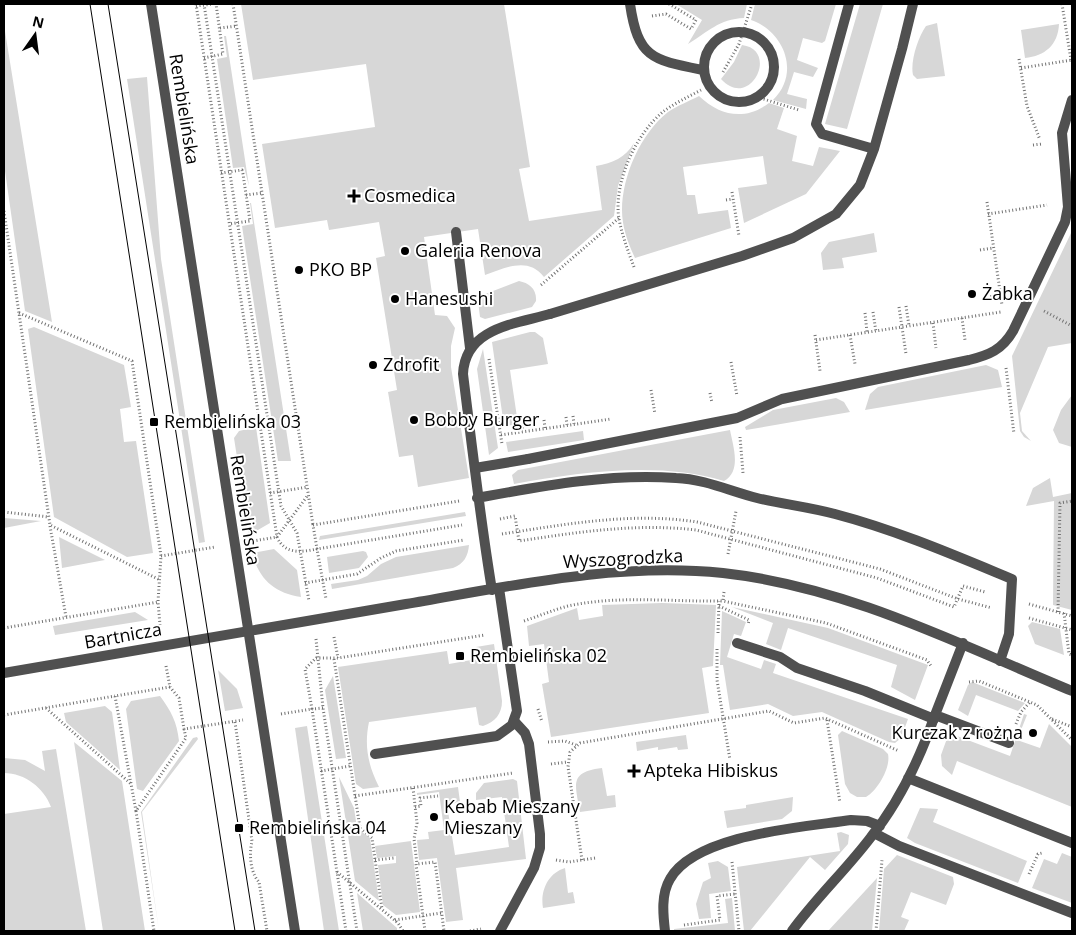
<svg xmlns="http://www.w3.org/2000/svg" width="1076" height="935" viewBox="0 0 1076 935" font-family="'Open Sans',sans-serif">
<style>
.green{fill:#d7d7d7}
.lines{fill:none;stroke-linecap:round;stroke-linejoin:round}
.path{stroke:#727272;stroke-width:3;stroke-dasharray:1 2.5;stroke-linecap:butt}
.service{stroke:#505050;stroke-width:10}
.pedestrian{stroke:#505050;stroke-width:10}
.minor{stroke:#505050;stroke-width:10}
.tertiary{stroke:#505050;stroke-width:10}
.tram{stroke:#000;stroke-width:1}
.poi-dot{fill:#000;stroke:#fff;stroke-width:2}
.labels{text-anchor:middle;stroke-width:4;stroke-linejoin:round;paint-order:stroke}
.street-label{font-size:18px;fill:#000;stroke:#fff}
.poi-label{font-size:18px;fill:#000;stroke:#fff;text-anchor:start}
</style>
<rect width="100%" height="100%" fill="#fff"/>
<path class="green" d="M241 4H504L530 167 519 169 529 221 602 210 596 166C613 163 625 158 634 143L618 186 614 216 544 277C528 256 505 268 485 275L478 229 424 237 435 315 447 316 455 328 451 346V367L469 478 418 487 413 455 399 457 388 392 397 390 376 258 385 256 379 222 329 230 327 220 275 228 262 144 375 127 366 64 253 80Z
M676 4H747L744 18C719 19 708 32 688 44L702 20Z
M755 4H836L825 41 822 43 803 38 797 60 818 68 813 77 794 72 787 94 807 99 806 109 773 100C801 73 784 31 751 20Z
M860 4H883L847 129 825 124Z
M937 23 945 76 917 79 913 75C910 62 918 37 926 26Z
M1059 24C1058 45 1045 56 1025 58L1021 30Z
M4 25 52 322 25 311 4 164Z
M224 36H226L249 186 244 167 233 168 217 59 227 57Z
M742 45C780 50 750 111 721 79L734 62Z
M147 77 161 259 205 542 199 543 127 79Z
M699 96C720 116 745 121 769 103L784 108 777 129 797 136 792 161 813 166 819 147 840 151 806 194 744 223 738 188 767 184 763 156 683 167 687 195H695L698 214 728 210 731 228 635 258C628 243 622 227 622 210 622 176 641 133 668 112 677 106 689 101 699 96Z
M250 203H251L291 461H278L242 226 253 224Z
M1072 231V343L1048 347 1020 413 1022 431 1031 441 1024 437 1020 431 1012 356Z
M874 233 877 252 842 258 844 268 823 270 821 253 829 242Z
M519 281C529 283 537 289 536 301L532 307 485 319 480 317 478 301 480 296Z
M34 327 124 365 131 407 120 409 124 442 136 441 153 553 127 557 54 517 28 329Z
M530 332H535L543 338 548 364 510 370 518 424 504 426 492 342Z
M483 349 498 448 489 455 477 369Z
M986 365 998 370 1002 387 865 410 870 394 878 387Z
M1072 395V447L1059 443 1053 430 1061 410Z
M836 398 844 402 850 412 746 430 745 427 773 410Z
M256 427 270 523 249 535 234 438 239 431Z
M730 430C733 446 742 471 724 481 660 461 579 472 514 484L512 475 518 470Z
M583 431 584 440 508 452 506 442Z
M1050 478 1053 497 1072 493V610L1053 605 1054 501 1026 506 1033 488Z
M465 512 466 516 319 540 320 536Z
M4 518 41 521 4 528Z
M59 537 105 560 62 568Z
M469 545C468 556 464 564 453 568L332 589 331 584 358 580 367 576 381 564 396 557Z
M274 549 297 570 301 597C274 593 259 579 252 553Z
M363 551 366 552 368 557 359 568 329 573 327 557Z
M662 603 716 605 713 666 702 668 709 713 551 737 542 684 549 682 544 644 529 646 527 626 577 608 579 620 603 616 602 605Z
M732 607 828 628 928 665 915 700 891 687 897 665 788 628 781 650 766 644 773 623Z
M722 611 746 622 741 636 734 634 727 657 761 669 764 660 776 664 773 673 908 719 901 738 895 743 889 742 822 712 793 716 768 704 730 710 723 665H720Z
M135 612 148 620 55 635 53 626Z
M1032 622 1060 629 1064 655 1035 644 1028 626Z
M494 644 502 701C502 714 495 722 483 726L479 725 476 707 369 722C364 746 368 765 379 787L363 789 356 784 338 667 447 651 449 664 477 659 476 647Z
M218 670 237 689 243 708 225 711Z
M333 676 346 758 336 759 325 690Z
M972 682 1025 703 1018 711 976 695 968 716 958 710 968 685Z
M160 696C171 711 177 722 179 741L143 791 137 789 126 709 131 701Z
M105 706 112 712 120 770 66 722 64 713Z
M1024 714 1027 715 1017 740 1040 748 1049 724 1072 747V807L957 761 952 775 942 766 941 755 949 733 1010 756Z
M307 726 339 931H324L295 728Z
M842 731 883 749 888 754C891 767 878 790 866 797H857L850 793 845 784 838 735Z
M686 735 688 749 678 750 677 747 658 750V747L637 751 636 742Z
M197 737 198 739 142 812 159 931 141 812 193 738Z
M74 742 122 781 145 931H103Z
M56 749 86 931H4V814L51 807C44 788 25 773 4 773V758L25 760 45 771 42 751Z
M602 768 607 796 615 795 616 807 580 812C575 784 569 772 602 768Z
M339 777 354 808 357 828 370 838 379 901 355 881Z
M513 779 517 781 526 859 456 868 463 920 446 922 437 858 419 860 417 840 429 839 428 832 444 830 439 792 417 795V793L458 787 460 802 447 805 455 855 509 847 502 797 476 800V793L484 783Z
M793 797 792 811 782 819 727 828 724 811 746 808V805Z
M920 808 938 809 933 822 1027 861 1018 883 915 843 907 838Z
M841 832 849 835 848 844 825 870 810 857 750 931H744L737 867 840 851 837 833Z
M411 841 420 912 396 915 383 905 378 865 396 863V856L377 858 375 846Z
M1062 853 1072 857V903L1032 888 1044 859 1057 864Z
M897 855 953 877 954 884 946 905 911 892 901 917 909 920 904 931H879L884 869Z
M718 861 728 867 731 891 709 894 711 918 699 919 696 904 703 882 711 878 708 863Z
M565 868 568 893 573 892 575 903 543 908C540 891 548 873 565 868Z
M877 878 872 931H828Z
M357 893 397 928V931H363Z
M732 898 735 931H674V929L728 923 725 899Z"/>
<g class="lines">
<path class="path" d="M196 4 277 537C285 555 302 552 317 549L326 599
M204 4 281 506 297 533 309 601
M233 4 313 525
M1062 4 1071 60
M196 6 213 4
M652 16 666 14 691 29 696 20 669 4
M220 28 237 26
M204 58 223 54 216 4
M1019 59 1027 106 1040 140
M1021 68 1072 60
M723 72 739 44 752 4
M757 97 799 110
M1033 145 1042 144
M221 173 242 170 243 174 250 221 229 224
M732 192 739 236
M246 195 262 193
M726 200 733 199
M987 202 1002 305
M4 211 50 525 160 580
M988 214 1047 205
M980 250 993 248
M634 267C628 251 622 235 619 219 613 183 636 133 664 111 675 103 688 97 701 90
M541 285 619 218
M987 297 1001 295
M906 306 909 326
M899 307 906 354
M1044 311 1072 326
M873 312 876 332
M19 313 132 361 161 556 158 602 160 625
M865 313 867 332
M962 318 965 340
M933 323 936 348
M815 335 820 371
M850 335 855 364
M816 340 1001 312
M489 359 502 444
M731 362 737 396
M1006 368 1014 434
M651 390 655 414
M710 393 712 403
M573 416 574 424
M566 417 567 425
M544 420 545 428
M522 424 523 431
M501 435 611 419
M740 437 743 473
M270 493 308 487
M459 501 313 525 317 549 462 525
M4 512 49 517
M500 519 515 516 519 541C578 532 637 523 696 530L877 578 954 607 963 586 985 592
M50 526 66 617
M502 534C567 524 632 512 697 522L880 569 958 599 992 608
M253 541 277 537 308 495
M728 554 736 511
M161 556 215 547
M305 583 357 574 381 558 396 551 464 540
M724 592 723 601 826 623 927 660 931 666
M1029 604 1072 616
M719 606 749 620 748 625
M1058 612 1060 503 1072 501
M1064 613 1069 654 1072 655
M1029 618 1072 630
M524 621C539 616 553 610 568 606 619 595 671 602 723 601
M4 628 158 602
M718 633 719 601
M334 637 338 658
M316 639 323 708 357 931
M717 649V680L730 760
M334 659 360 828 372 838 382 909
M166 666 170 687 179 698 184 729 243 720
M969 682 979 681 1037 705 1072 740
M170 687 115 696 136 811 186 738 184 729
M46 708 131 784
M323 708 312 709 346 931
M538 709 542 722
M281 714 312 709 305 669 316 658H338L485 635
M4 715 115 696
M1052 719 1072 727
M827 720 840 803
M235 722 252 841C249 854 250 872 259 882L267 931
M1016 724 1021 712 1030 702
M548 742 565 741 576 745
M551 764 568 762
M321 771 350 766
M413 788 417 823 414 839 417 864
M355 796 513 773
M557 806 573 804
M415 807 421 806 420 798 438 796
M136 811 154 931
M375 860 394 858
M556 860 569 862 595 858
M582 860 568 767 570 752 580 743 769 711 794 723 825 718 899 751
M732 862 739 931
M337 872 398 923 403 931
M1029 874 1038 854 1042 853
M395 920 441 913
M684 925 720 920 717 896 735 894
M425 931 416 864 435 862 444 931
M470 931 481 929
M876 931 882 860"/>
<path class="service" d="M630 4C638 58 652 60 703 70
M704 67a35 35 0 1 1 70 0a35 35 0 1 1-70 0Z
M456 232 470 348
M477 498C542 486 609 473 676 478 704 479 730 491 757 498 782 504 809 507 835 514 896 530 954 555 1012 579L1009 634 1000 661
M492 590C480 518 472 446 463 374 465 328 515 324 550 314
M737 643 780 657 797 668 865 691 934 719
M963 643 935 715 1009 743
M375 754 497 736 512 725 517 711 499 588"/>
<path class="pedestrian" d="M475 468 528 459
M500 931 534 868 540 848V834L529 744 525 733 514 721"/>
<path class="minor" d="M849 4 816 124 822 134 874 149
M550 314 742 256 793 238 836 214 860 185 874 149 902 49 913 4
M528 459 737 418 782 399 969 360C989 355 1002 350 1013 331L1065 222 1068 207 1062 133 1072 100
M4 673C138 650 272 627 406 604 511 586 617 562 723 573 848 587 958 644 1072 691
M908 778 1072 843
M874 833 899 846 1072 913
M665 931C663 914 661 894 670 879 695 834 805 827 851 820L867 821 880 826
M792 931C816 898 846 870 871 837 900 801 920 758 935 715"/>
<path class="tertiary" d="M151 4 295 931"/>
<path class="tram" d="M90 4 235 931
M108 4 255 931"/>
</g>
<g class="poi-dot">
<path d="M351.5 188.5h5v5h5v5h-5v5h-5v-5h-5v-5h5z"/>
<circle cx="405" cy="251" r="5"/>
<circle cx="299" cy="270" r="5"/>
<circle cx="972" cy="294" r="5"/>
<circle cx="395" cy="299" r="5"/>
<circle cx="373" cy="365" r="5"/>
<circle cx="414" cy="420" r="5"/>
<rect x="149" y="417" width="10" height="10" rx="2.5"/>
<rect x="455" y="651" width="10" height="10" rx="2.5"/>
<circle cx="1033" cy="733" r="5"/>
<path d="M631.5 763.5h5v5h5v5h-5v5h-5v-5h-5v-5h5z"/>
<circle cx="434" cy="817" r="5"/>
<rect x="234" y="823" width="10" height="10" rx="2.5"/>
</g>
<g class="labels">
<g class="street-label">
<text transform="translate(184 109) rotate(81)" y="6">Rembielińska</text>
<text transform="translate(245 510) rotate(81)" y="6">Rembielińska</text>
<text transform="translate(623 559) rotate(-3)" y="6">Wyszogrodzka</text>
<text transform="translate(123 636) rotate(-10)" y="6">Bartnicza</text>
</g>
<g class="poi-label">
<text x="364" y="202">Cosmedica</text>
<text x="415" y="257">Galeria Renova</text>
<text x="309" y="276">PKO BP</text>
<text x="982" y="300">Żabka</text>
<text x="405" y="305">Hanesushi</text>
<text x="383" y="371">Zdrofit</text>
<text x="424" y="426">Bobby Burger</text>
<text x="164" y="428">Rembielińska 03</text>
<text x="470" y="662">Rembielińska 02</text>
<text x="1023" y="739" text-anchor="end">Kurczak z rożna</text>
<text x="644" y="777">Apteka Hibiskus</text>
<text x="444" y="813">Kebab Mieszany<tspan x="444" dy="21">Mieszany</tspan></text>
<text x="249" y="834">Rembielińska 04</text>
</g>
</g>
<rect width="1076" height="935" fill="none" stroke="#000000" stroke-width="10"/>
<g transform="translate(35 35) rotate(14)" stroke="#ffffff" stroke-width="4" paint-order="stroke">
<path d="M0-4L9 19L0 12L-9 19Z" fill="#000000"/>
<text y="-8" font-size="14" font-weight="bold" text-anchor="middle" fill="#000000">N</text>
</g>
</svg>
